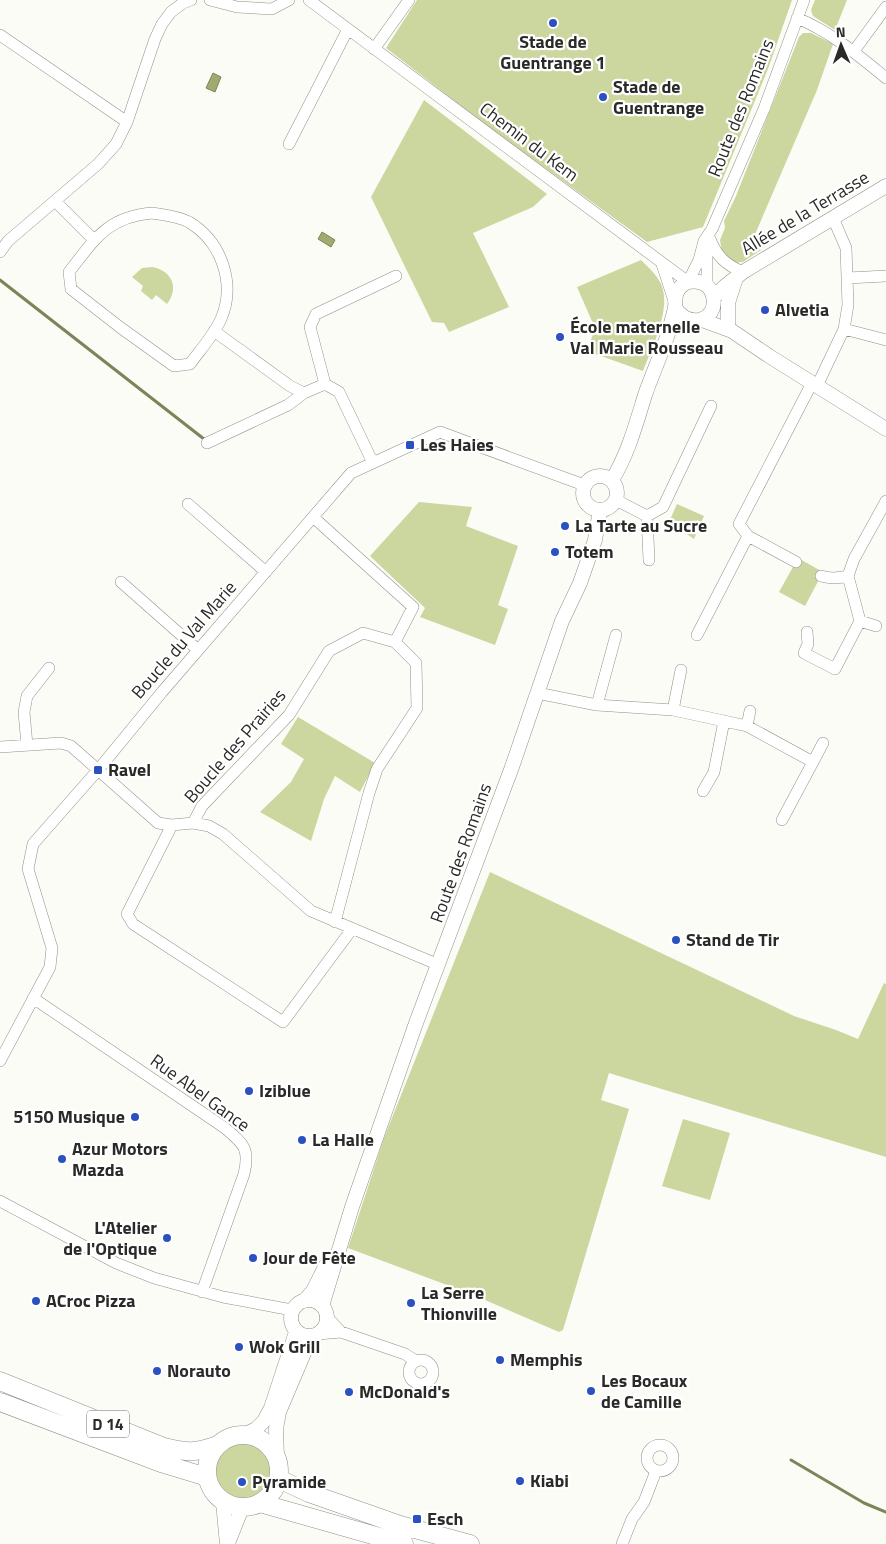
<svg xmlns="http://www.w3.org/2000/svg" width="886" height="1544" viewBox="0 0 886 1544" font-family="'Titillium Web',sans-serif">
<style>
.green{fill:#ccd69f}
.water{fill:#a1ab6f;stroke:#7d845a}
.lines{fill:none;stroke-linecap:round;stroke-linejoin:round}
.stream{stroke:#7d845a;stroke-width:3}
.minor-casing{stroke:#90918b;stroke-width:12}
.tertiary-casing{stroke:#90918b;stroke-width:15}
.primary-casing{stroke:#90918b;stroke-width:19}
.minor{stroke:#fff;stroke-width:11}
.tertiary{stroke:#fff;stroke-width:14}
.primary{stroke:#fff;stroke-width:18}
.poi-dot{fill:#2b50bf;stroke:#fff;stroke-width:2}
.labels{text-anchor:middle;stroke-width:4.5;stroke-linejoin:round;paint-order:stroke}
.shield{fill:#fff;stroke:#6a6a68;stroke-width:1}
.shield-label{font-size:16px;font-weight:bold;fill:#2a2a28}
.poi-label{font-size:18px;font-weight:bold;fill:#2a2a28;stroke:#fff;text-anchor:start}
.street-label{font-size:18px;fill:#2a2a28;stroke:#fff}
</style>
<rect width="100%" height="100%" fill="#fbfcf6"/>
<path class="green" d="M417 0H792L768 69 703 227 647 242 486 125 386 48Z
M815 0H847L835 30 813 16 811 10Z
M803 33H811L833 44 817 90 753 239 761 250 743 262 731 263 722 252 720 240 725 228 724 221 736 196 799 37Z
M424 100 547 194 533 207 473 233 509 307 449 332 444 323 432 322 371 197Z
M641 260C648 267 657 275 661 284 672 308 652 348 643 371L587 351 595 328 577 287Z
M152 267C171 270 180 287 167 304L156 295 152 300 141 291 143 286 132 277 142 268Z
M419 502 472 507 466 526 518 546 498 605 508 609 495 645 420 617 425 608 370 556Z
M677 504 704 516 694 539 669 522Z
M798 558 823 572 805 606 779 592Z
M298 717 375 763 360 792 335 776 324 799 311 841 260 812 291 782 304 759 281 744Z
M490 872 794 1016 836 1030 858 1039 884 983 886 984V1157L609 1073 601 1100 629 1109 563 1330 559 1332 471 1294 348 1248 384 1138Z
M683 1119 730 1133 710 1200 662 1186Z
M214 1472a30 30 0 1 1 60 0a30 30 0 1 1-60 0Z"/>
<path class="water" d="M213 73 221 77 215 92 206 88Z
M322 232 335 240 331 247 318 239Z"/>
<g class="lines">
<path class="stream" d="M0 280 204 439
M791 1460 864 1503 886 1512"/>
<defs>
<path id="minor" d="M210 0 237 7 272 9 289 0
M309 0 688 282 699 260 704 241 712 229 764 109 804 0
M797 18C831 32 858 55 886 78
M0 35 127 122
M374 49 409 0
M854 51 886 7
M289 144 348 29
M55 201 94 240
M152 213C164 215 177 216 189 222 222 242 236 284 221 319 214 335 200 350 190 364L174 366 121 328 71 289 69 272C95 239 107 217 152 213Z
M710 239C717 257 726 265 743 272
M0 252 8 241 98 164 116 144 127 122 155 39 162 24 171 12 183 3 191 0
M662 264 674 301
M848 278 886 276
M707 286V257L708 248
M844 329 886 340
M214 331 290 386 304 393 325 384 339 392 373 463
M325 384 310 327 316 314 396 276
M817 386 844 329 848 305 846 248 833 218
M207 443 288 405 304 393
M616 500 647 516 649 560
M188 504 266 572
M647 516 663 507 711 406
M313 517 413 607 395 642
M796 562 748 536 739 524 812 383
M821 576C831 579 838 578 848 576L854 559 886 501
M121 582 198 650
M860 621 876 626
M807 632 808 644 804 653 835 669 860 621 848 576
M697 635 748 536
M537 693 597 705 673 710 724 721 747 726 813 762 782 820
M597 705 616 635
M673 710 681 670
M747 726 750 711
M27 745 24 712 27 696 49 668
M0 747 61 743 71 746 158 823 172 825 193 823 209 826 223 834 311 911 439 965
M813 762 823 743
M703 791 714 772 724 721
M193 823 202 806 289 715 329 651 363 633 395 642 416 663 417 708 377 769 369 793 335 922
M172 825 127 914 133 924 283 1022 352 929
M33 998 225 1128C244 1144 250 1149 244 1174L202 1292
M0 1061 50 967 52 948 28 869 33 844 98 770 162 692 351 473 440 432 584 485
M0 1201 116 1263 154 1278 223 1297 292 1310
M327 1317 341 1332
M318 1334 341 1332 405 1354 416 1361
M409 1372a12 12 0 1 1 24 0a12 12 0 1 1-24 0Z
M647 1458a13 13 0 1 1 26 0a13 13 0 1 1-26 0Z
M622 1544 632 1519 644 1502 656 1471"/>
<path id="tertiary" d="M714 297 724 287 743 272 886 186
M702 320 732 331 769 356 886 429
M728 324V303L736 278
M583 493a17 17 0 1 1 34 0a17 17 0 1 1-34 0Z
M612 480C628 454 636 424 645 395 652 375 661 355 668 334 670 326 673 317 675 308 676 302 674 296 678 290 687 276 710 280 713 296 719 321 687 330 675 307
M291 1318a18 18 0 1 1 36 0a18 18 0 1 1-36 0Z
M304 1301 313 1291 326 1265
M322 1306 352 1207 416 1023 512 767 562 621 580 583 595 540 600 510
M243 1435 256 1429 264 1421 271 1408 296 1332
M277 1458 276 1429 279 1412 307 1346 314 1336
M223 1502 227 1544
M228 1543 242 1508"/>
<path id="primary" d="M0 1381 164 1447C189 1453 194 1453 218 1445
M0 1402 164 1464 207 1477
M207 1471a36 36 0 1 1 72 0a36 36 0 1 1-72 0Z
M279 1479 309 1493 400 1525 470 1544
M260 1503 404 1544"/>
</defs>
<use href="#minor" class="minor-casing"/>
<use href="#tertiary" class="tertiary-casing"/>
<use href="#primary" class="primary-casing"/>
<use href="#minor" class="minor"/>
<use href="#tertiary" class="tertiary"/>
<use href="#primary" class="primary"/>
</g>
<g class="poi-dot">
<circle cx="553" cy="23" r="5"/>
<circle cx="603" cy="97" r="5"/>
<circle cx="765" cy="310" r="5"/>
<circle cx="560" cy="337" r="5"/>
<rect x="405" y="440" width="10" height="10" rx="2.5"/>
<circle cx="565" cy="526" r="5"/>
<circle cx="555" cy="552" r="5"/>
<rect x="93" y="765" width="10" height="10" rx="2.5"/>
<circle cx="676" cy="940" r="5"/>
<circle cx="249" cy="1091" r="5"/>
<circle cx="135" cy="1117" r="5"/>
<circle cx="302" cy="1140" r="5"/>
<circle cx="62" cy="1159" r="5"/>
<circle cx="167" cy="1238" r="5"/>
<circle cx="253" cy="1258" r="5"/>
<circle cx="36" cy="1301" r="5"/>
<circle cx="411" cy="1303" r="5"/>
<circle cx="239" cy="1347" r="5"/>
<circle cx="500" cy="1360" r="5"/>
<circle cx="157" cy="1371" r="5"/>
<circle cx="591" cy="1391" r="5"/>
<circle cx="349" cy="1392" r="5"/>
<circle cx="520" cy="1481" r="5"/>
<circle cx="242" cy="1482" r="5"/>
<rect x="412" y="1514" width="10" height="10" rx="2.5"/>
</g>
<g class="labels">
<rect class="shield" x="87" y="1410.5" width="42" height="27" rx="4"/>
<g class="shield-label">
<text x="108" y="1430">D 14</text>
</g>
<g class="poi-label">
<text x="553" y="48" text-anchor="middle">Stade de<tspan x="553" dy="21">Guentrange 1</tspan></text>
<text x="613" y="93">Stade de<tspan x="613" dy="21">Guentrange</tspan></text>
<text x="775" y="316">Alvetia</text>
<text x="570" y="333">École maternelle<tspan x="570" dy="21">Val Marie Rousseau</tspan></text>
<text x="420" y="451">Les Haies</text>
<text x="575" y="532">La Tarte au Sucre</text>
<text x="565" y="558">Totem</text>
<text x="108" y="776">Ravel</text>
<text x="686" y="946">Stand de Tir</text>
<text x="259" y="1097">Iziblue</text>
<text x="125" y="1123" text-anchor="end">5150 Musique</text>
<text x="312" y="1146">La Halle</text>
<text x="72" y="1155">Azur Motors<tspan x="72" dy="21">Mazda</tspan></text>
<text x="157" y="1234" text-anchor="end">L'Atelier<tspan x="157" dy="21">de l'Optique</tspan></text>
<text x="263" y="1264">Jour de Fête</text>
<text x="421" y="1299">La Serre<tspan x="421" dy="21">Thionville</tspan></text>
<text x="46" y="1307">ACroc Pizza</text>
<text x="249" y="1353">Wok Grill</text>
<text x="510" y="1366">Memphis</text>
<text x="167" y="1377">Norauto</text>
<text x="601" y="1387">Les Bocaux<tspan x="601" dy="21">de Camille</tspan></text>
<text x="359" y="1398">McDonald's</text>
<text x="530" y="1487">Kiabi</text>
<text x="252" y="1488">Pyramide</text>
<text x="427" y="1525">Esch</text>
</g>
<g class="street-label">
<text transform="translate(741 108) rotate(-68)" y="6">Route des Romains</text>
<text transform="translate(529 142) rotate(37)" y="6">Chemin du Kem</text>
<text transform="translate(805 213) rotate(-31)" y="6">Allée de la Terrasse</text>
<text transform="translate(184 640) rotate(-49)" y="6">Boucle du Val Marie</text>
<text transform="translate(235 746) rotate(-49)" y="6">Boucle des Prairies</text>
<text transform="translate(461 853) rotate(-70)" y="6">Route des Romains</text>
<text transform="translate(200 1093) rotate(36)" y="6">Rue Abel Gance</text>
</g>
</g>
<g transform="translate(841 45) rotate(358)" stroke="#ffffff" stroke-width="4" paint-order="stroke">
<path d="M0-4L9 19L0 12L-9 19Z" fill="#2a2a28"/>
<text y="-8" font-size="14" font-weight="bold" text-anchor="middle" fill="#2a2a28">N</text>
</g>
</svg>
